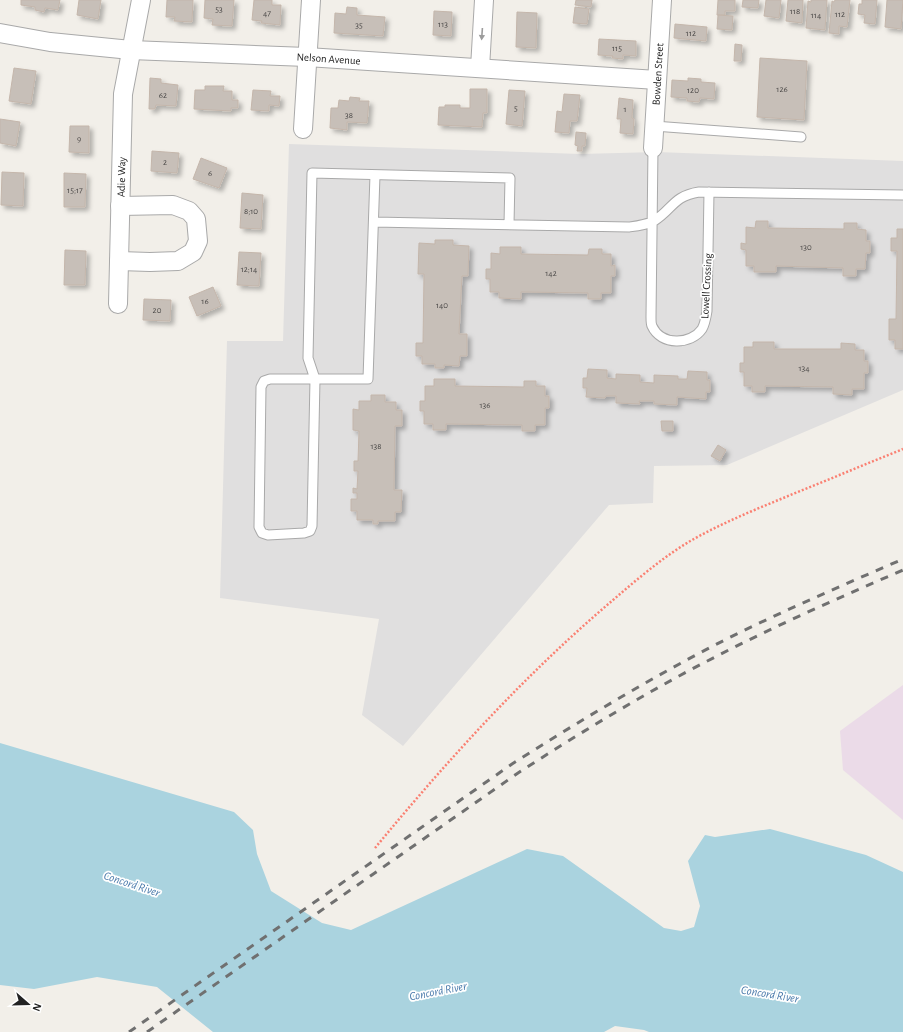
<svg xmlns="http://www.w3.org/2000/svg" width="903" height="1032" viewBox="0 0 903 1032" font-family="'Alegreya Sans',sans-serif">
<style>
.residential{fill:#e0dfdf}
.industrial{fill:#ebdbe8}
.water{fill:#aad3df}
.building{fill:#c7bfb8;stroke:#c4b6ab;filter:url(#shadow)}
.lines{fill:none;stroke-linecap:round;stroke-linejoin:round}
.lane-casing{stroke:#a9a9a9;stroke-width:11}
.street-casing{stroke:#a9a9a9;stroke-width:20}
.path{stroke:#fa8072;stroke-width:2.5;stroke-dasharray:2 2;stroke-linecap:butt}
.lane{stroke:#fff;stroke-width:9}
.street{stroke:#fff;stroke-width:18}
.rail{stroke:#707070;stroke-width:3;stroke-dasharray:8 8;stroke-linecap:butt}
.oneway{fill:#9c9c9c}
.labels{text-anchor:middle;stroke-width:3.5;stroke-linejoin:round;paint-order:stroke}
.number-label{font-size:9px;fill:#4b4948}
.street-label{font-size:11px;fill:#222;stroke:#fff}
.water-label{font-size:12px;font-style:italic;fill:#4a7aab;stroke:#fff}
</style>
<defs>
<filter id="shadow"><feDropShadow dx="3.5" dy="3.5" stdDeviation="2" flood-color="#0004"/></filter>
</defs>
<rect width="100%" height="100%" fill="#f2efe9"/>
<path class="residential" d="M289 144 580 154 657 152 903 161V390L727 465 654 466 653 503 609 505 403 746 362 715 379 619 220 598 227 341H283Z"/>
<path class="industrial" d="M903 685V820L843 770 840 731Z"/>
<path class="water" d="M0 743 234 812 253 830 257 854 271 891 322 923 351 930 527 849 563 856 664 928 681 931 694 927 700 906 688 861 705 835 715 837 770 829 866 855 903 872V1032H649L644 1030 615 1026 604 1032H213L157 987 97 977 34 989 0 985Z"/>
<path class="building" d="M21 0H60L58 10 45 8 44 12 35 10V7L21 5Z
M79 0H101L98 19 77 15Z
M167 0H193L192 22 174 21 175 17H166Z
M205 0H234L232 26 212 25 213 19 204 18Z
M254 0H272V5H281L280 25 261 23 262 21 252 20Z
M576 0H592L591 7 575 5Z
M718 0H735V11H725V15H717Z
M743 0H759L758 8 742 7Z
M766 0H781L779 18 764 16Z
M788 0H803L802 23 786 21Z
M811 0H827L825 30 806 28 808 1 811 2Z
M835 0H850L847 27 839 26V34L829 33 832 1 834 2Z
M862 0H877L875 24 864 23 865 15 858 14 859 4H862Z
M887 0H903L901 29 885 27Z
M347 7 357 8V15L385 17 383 36 334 33 335 13 346 14Z
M575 7 589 9 587 24 573 23Z
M434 11 452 12 451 36 433 35Z
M517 12 537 13 536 48 516 47Z
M718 15 733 16 732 30 717 29Z
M675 24 707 27 706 41 674 38Z
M599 39 636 41V56L623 55V59L612 58 613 56 598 55Z
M735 44 742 45 741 61H734Z
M760 58 807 61 804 120 757 117Z
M14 68 36 71 31 104 9 101Z
M150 78 161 79V83L178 85 176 106 156 105 155 109H149Z
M688 78 701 79V82L715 83 714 99 700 98 699 102 687 101V98L671 97 672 80 688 81Z
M205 86H224L223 91H232V100H238V108H231V111L194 109 195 90H205Z
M470 89H487V113H483L482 127 438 125 439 107H445V105H460V108H470Z
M253 90 271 91 270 96H280L279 106 269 105V111L251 110Z
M509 90 525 91 522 126 506 124Z
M564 94 580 95 577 121H570L569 133 555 132 557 111 562 112Z
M350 97 360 98 359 101H369L367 123 347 122V130L330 128 331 108H338L339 100 349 101Z
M619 98 633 100 632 118 634 119 633 134 620 133 621 119H617Z
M0 119 20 122 16 146 0 143Z
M70 126H89V153L69 152Z
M576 132 586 133 585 146H582V151H577L578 146 575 145Z
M152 151 179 153 177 173 151 171Z
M201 158 227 168 219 188 193 179Z
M2 172 24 173 23 206 1 205Z
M64 173 86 174 85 207H64Z
M242 193 263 195 261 229 240 228Z
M756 221H768V228L844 229V223H857V229L866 230V241H870V253H866L865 269H856V276H843V268L776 266V272H754V266H746V250L741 249V243L746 244V227L755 228Z
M897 229H903V349H895V340H889V319H896L897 251H891V238H897Z
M435 240H453V245L469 246 468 276H462L459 334H467V356H460L459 366 444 365V368H435V364H422V356H416V343H423L424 274H418L419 243 435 244Z
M500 247H521V254L588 255 589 249H602V254H611V266L615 265V276H611V293H601V299H588V293L521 292V299L499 298V292H490V279H486V269H491V253L500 254Z
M65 250 86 251 85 285H64Z
M239 252 261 253 259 286 237 285Z
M213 287 221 306 197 316 189 297Z
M144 299 171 300 170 321 143 320Z
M753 342H774V349H841V343L855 344V350H864V361H868V373H864V389H852V395L833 394V387L765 386V392H752V386H744V372H740V363H744V347H753Z
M588 369 607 370V378L616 379V374L640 375V382L654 383V375L678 376V379H687L688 371 707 372V380H710V392H706V399L677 397V405L654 404V401H639L640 404 616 403V396H606L605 398 586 397 587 388H583V378H587Z
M434 379H455V386L524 387V381H536V386H545V396H549V408H545V425H535V431H522V425L446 424V430H433V424H424V411H420V401H425V386H434Z
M371 395H385V402H396V410H402V426H395L394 490H402L401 512H395V521H378V524H373V520H357V511H351V499H357V493H353V488L357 489 358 471H354V461H358L359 431 353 430V409L359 410V401H371Z
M661 421H673V431H662Z
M718 445 726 450 720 461 711 456Z"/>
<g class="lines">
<defs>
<path id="lane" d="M654 126 801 137
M653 148 651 317C651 320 651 324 652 326 661 346 691 345 702 329 705 324 706 317 707 311L709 192
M375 175 368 379H270L264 381 261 387 259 527 262 533 268 535 304 533 310 531 312 526 315 379 308 358 312 173 510 178 509 224
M374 222 629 227C637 226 646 225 654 221 673 209 673 196 699 192L903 195"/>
<g id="street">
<path id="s1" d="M0 33 50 42 131 50 307 57 657 80"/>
<path d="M480 68 484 0"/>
<path d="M303 129 311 0"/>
<path id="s2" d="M653 148 662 0"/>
<path d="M119 261 150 262 178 261 193 252 198 241 196 219 189 211 173 205 120 206"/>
<path id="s3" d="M118 304 123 94 141 0"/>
</g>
</defs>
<use href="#lane" class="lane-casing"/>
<use href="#street" class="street-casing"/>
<path class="path" d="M375 848C446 762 521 679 606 606 633 583 661 558 692 540 724 522 759 508 793 494 830 479 866 464 903 449"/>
<use href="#lane" class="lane"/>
<use href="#street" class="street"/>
<path class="rail" d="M129 1032 512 764C578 722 644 682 713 646 775 614 839 587 903 559
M147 1032 518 773C583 731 650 690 719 655 779 624 841 597 903 570"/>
</g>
<defs><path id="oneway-solid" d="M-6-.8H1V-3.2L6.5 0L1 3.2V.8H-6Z"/></defs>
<use class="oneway" href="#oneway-solid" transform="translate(482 34) rotate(94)"/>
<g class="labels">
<g class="number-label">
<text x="219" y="12">53</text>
<text x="795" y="14">118</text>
<text x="267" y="16">47</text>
<text x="840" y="17">112</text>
<text x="816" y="18">114</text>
<text x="443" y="27">113</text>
<text x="359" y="28">35</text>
<text x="691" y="36">112</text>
<text x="617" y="51">115</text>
<text x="782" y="92">126</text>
<text x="693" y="93">120</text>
<text x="163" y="98">62</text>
<text x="516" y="111">5</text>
<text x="625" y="112">1</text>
<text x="349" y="118">38</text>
<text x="79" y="142">9</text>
<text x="165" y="165">2</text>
<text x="210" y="176">6</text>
<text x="75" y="193">15;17</text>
<text x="251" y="214">8;10</text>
<text x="806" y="250">130</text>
<text x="249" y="272">12;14</text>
<text x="551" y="276">142</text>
<text x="205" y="304">16</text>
<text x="442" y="308">140</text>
<text x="157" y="313">20</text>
<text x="804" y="371">134</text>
<text x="485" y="408">136</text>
<text x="376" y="449">138</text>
</g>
<g class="street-label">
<text dy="4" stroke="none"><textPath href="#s1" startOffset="330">Nelson Avenue</textPath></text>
<text dy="4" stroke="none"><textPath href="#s2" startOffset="74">Bowden Street</textPath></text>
<text dy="4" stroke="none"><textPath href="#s3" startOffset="127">Adie Way</textPath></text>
<text transform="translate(706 286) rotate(-87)" y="4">Lowell Crossing</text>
</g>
<g class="water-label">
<text transform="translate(132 884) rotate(18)" y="4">Concord River</text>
<text transform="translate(438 991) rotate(-11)" y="4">Concord River</text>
<text transform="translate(770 994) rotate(9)" y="4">Concord River</text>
</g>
</g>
<g transform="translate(28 1004) rotate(110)" stroke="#ffffff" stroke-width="3" paint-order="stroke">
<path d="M0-3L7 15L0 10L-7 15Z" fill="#222222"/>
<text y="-6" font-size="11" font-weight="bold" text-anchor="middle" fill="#222222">N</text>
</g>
</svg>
